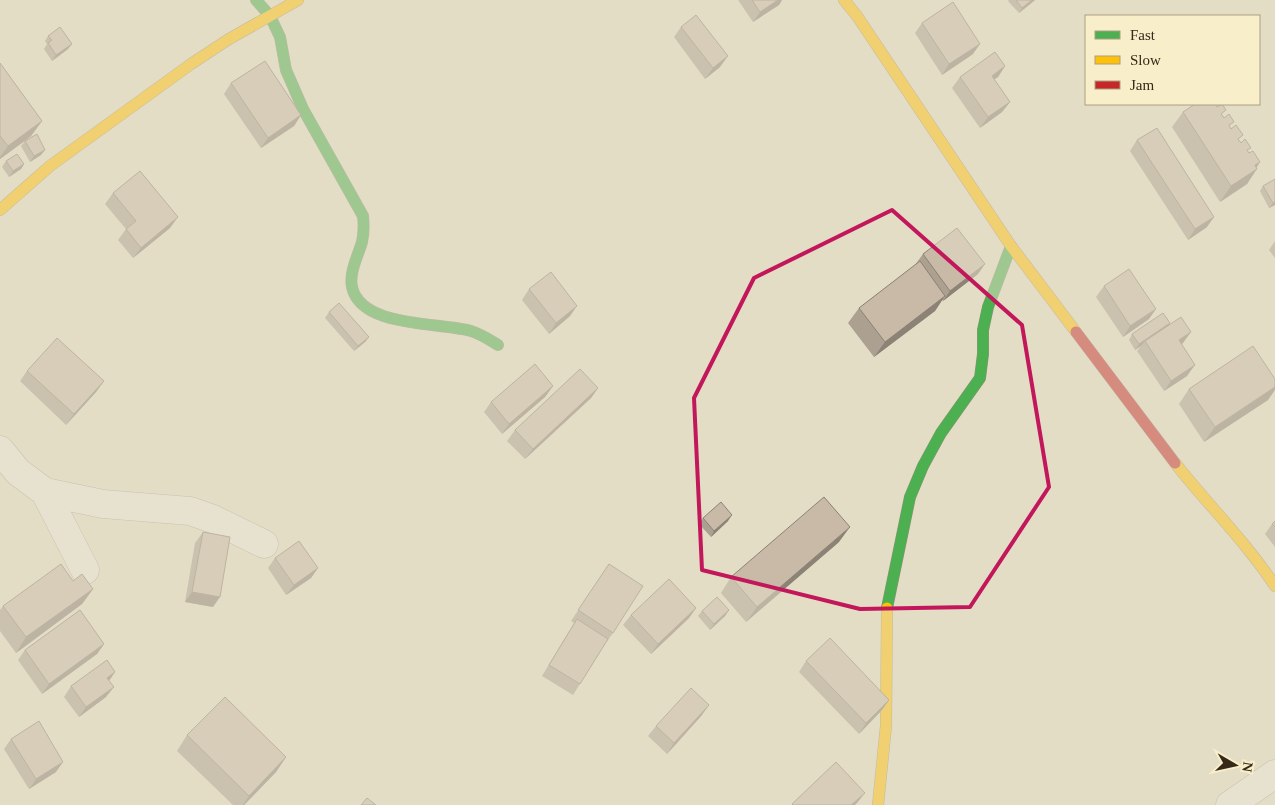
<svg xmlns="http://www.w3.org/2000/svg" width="1275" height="805" viewBox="0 0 1275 805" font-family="Georgia,serif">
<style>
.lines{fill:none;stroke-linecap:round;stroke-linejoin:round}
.street-casing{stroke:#a8a090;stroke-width:29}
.fast-casing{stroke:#989080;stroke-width:12}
.slow-casing{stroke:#989080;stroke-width:12}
.jam-casing{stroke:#989080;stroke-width:12}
.street{stroke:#ebe7d9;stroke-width:28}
.fast{stroke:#4caf50;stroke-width:11}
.slow{stroke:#ffc107;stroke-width:11}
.jam{stroke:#c62828;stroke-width:11}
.wall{fill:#aca090}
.shaded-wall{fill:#8c8275}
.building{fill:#c8baa7;stroke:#8c8275}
.marked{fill:none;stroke:#c2185b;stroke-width:4;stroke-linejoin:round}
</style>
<rect width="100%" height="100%" fill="#e4ddc6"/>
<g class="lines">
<defs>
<path id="street" d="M0 450 18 472 45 492 85 570
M45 492 103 504 190 511 213 519 264 544
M1230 805 1275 774"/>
<path id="fast" d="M256 0 270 16 280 37 286 70 303 109 363 216C364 225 364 233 362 242 358 256 349 272 352 287 361 328 439 322 471 331 481 334 490 340 498 345
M887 608 910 497 923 466 941 433 980 378 983 354V330L988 307 1011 246"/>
<path id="slow" d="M844 0 857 16 1011 246 1076 332
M0 210 50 166 191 64 229 39 298 0
M1175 463C1208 505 1246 542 1275 586
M878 805 886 726 887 608"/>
<path id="jam" d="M1076 332 1175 463"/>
</defs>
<use href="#street" class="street-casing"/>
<use href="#fast" class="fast-casing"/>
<use href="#slow" class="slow-casing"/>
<use href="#jam" class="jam-casing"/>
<use href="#street" class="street"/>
<use href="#fast" class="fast"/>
<use href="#slow" class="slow"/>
<use href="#jam" class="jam"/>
</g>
<path class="wall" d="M738 0H782L779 5 753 22Z
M1009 0H1035L1019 13 1008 1Z
M922 23 973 54 942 75 915 33Z
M681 27 720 67 705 79 674 37Z
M48 36 68 49 52 61 44 49 47 44 45 41Z
M0 63 42 121 31 136 26 140 41 155 30 162 21 146 25 141 0 159Z
M1005 66 998 77 994 79 1010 102 1002 112 980 128 952 88 960 77Z
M231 83 301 115 294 126 261 148 224 94Z
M1216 104V105L1239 141 1248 152 1260 162 1247 184 1220 202 1172 127 1183 112Z
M1137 140 1207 227 1188 240 1130 151Z
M6 161 24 164 21 169 9 177 2 167Z
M1275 179V205L1269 208 1260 191 1263 186Z
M113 193 170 228 133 258 118 240 126 229 105 204Z
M1275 241V258L1269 250Z
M923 254 978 274 943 301 942 300 935 311 874 357 848 323 859 308 915 265Z
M1104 286 1149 319 1123 337 1096 297Z
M529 289 570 316 549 334 522 300Z
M329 312 369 337 365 342 354 351 325 318Z
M1170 323 1169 325 1183 343 1181 344 1187 376 1164 391 1137 351 1141 346 1135 350 1129 340 1132 334Z
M27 371 104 381 96 392 66 425 20 381Z
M553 386 545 397 502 434 484 412 491 402Z
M598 388 591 398 525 459 507 441 515 430Z
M1189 389 1268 400 1204 442 1179 404Z
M703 518 728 521 711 537 699 524Z
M1275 521V547L1265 534 1272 524Z
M203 532 213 607 185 602 195 543Z
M839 542 746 622 721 593 731 577Z
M275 558 318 568 311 578 286 595 268 568Z
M609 564 613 633 605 644 573 695 542 676 574 623 571 621Z
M73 581 93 589 82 604 16 653 0 631V610L3 606Z
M696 608 689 618 651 654 623 625 631 615Z
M729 610 725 616 710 630 698 616 702 611Z
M104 644 97 654 42 694 18 660 25 650Z
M806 661 889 700 882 710 859 734 799 672Z
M115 672 109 681 106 697 79 717 64 697 71 686Z
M702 715 667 754 648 736 656 726Z
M187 735 286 757 276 772 244 805H233L177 751Z
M11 739 56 772 29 789 4 749Z"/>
<path class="shaded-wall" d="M778 0H782L779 5 753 22 760 12Z
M1032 0H1035L1019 13 1022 8Z
M72 44 68 49 52 61 56 55Z
M980 44 973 54 942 75 949 64Z
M728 56 720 67 705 79 713 68Z
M1005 66 998 77 984 86 992 76Z
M1010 102 1002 112 980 128 988 117Z
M301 115 294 126 261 148 268 138Z
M42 121 31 136 0 159V157L8 146Z
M45 150 41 155 30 162 34 156Z
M1260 162 1253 172 1257 169 1247 184 1220 202 1231 186 1255 165Z
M24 164 21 169 9 177 13 171Z
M1275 202V205L1269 208 1273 203Z
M178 217 170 228 133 258 141 248Z
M1214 217 1207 227 1188 240 1195 229Z
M985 264 978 274 943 301 950 291Z
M945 296 935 311 874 357 885 342Z
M577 306 570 316 549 334 556 323Z
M1156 309 1149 319 1123 337 1130 326Z
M1170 323 1167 328 1145 341 1141 346 1135 350 1139 344Z
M1191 332 1183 343 1171 351 1179 340Z
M369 337 365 342 354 351 358 346Z
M1195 365 1187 376 1164 391 1171 381Z
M104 381 96 392 66 425 74 414Z
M553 386 545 397 502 434 509 424Z
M1275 387V390L1268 400 1204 442 1215 427Z
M598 388 591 398 525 459 533 449Z
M732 515 728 521 711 537 714 531Z
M850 527 839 542 746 622 757 607Z
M318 568 311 578 286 595 294 585Z
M93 589 82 604 16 653 26 637Z
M192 592 220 597 213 607 185 602Z
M696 608 689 618 651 654 658 644Z
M729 610 725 616 710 630 714 624Z
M104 644 97 654 42 694 49 684Z
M115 672 108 682 107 678Z
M114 687 106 697 79 717 86 707Z
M889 700 882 710 859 734 866 723Z
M709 705 702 715 667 754 674 743Z
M286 757 276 772 244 805H243L249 796Z
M63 762 56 772 29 789 36 779Z
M865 793 857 803 855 805H851Z"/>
<path class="building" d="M752 0H778L760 12Z
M1016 0H1032L1022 8Z
M953 2 980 44 949 64 922 23Z
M696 15 728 56 713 68 681 27Z
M60 27 72 44 56 55 48 43 52 40 48 36Z
M995 52 1005 66 992 76 1010 102 988 117 960 77Z
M265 61 301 115 268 138 231 83Z
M0 63 42 121 8 146 0 136Z
M1195 104H1215L1217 107 1222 104 1226 110 1221 114 1224 118 1229 114 1234 122 1229 125 1231 129 1236 125 1243 135 1238 139 1241 143 1245 139 1251 148 1247 150 1249 153 1253 151 1260 162 1255 165 1257 169 1231 186 1183 112Z
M1157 128 1214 217 1195 229 1137 140Z
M37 134 45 150 34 156 25 141Z
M17 154 24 164 13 171 6 161Z
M140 171 178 217 141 248 126 229 136 221 113 193Z
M1275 179V202L1273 203 1263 186Z
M957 228 985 264 950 291 923 254Z
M920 261 945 296 885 342 859 308Z
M1129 269 1156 309 1130 326 1104 286Z
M551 272 577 306 556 323 529 289Z
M339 303 369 337 358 346 329 312Z
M1163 313 1170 323 1139 344 1132 334Z
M1181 317 1191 332 1179 340 1195 365 1171 381 1145 341Z
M57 338 104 381 74 414 27 371Z
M1253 346 1275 379V387L1215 427 1189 389Z
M535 364 553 386 509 424 491 402Z
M580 369 598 388 533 449 515 430Z
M824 497 850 527 757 607 731 577Z
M721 502 732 515 714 531 703 518Z
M1275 521V527L1272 524Z
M203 532 230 537 220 597 192 592Z
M299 541 318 568 294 585 275 558Z
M61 564 73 581 82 574 93 589 26 637 3 606Z
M609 564 643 586 613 633 578 610Z
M669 579 696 608 658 644 631 615Z
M717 597 729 610 714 624 702 611Z
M80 610 104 644 49 684 25 650Z
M577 619 608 639 580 684 549 665Z
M830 638 889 700 866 723 806 661Z
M107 660 115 672 107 678 114 687 86 707 71 686Z
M691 688 709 705 674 743 656 726Z
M225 697 286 757 249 796 187 735Z
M39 721 63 762 36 779 11 739Z
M836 762 865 793 851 805H793L792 804Z
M367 798 376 805H361Z"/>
<path d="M0 0H1275V805H0ZM892 210 1022 325 1049 487 970 607 860 609 702 570 694 398 754 278Z" fill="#e4ddc6" fill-opacity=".55" fill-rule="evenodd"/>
<path class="marked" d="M892 210 1022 325 1049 487 970 607 860 609 702 570 694 398 754 278Z"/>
<rect x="1085" y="15" width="175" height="90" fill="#f8eec9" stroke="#aa9f83"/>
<rect x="1095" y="31" width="25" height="8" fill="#4caf50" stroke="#aa9f83"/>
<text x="1130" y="40" font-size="15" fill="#362919">Fast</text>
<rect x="1095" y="56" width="25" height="8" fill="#ffc107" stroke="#aa9f83"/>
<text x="1130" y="65" font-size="15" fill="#362919">Slow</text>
<rect x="1095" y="81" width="25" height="8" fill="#c62828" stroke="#aa9f83"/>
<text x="1130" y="90" font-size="15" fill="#362919">Jam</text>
<g transform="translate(1235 765) rotate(99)" stroke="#f8eec9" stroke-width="4" paint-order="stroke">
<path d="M0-4L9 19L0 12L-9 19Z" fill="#362919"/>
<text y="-8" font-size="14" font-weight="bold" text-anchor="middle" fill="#362919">N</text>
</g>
</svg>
